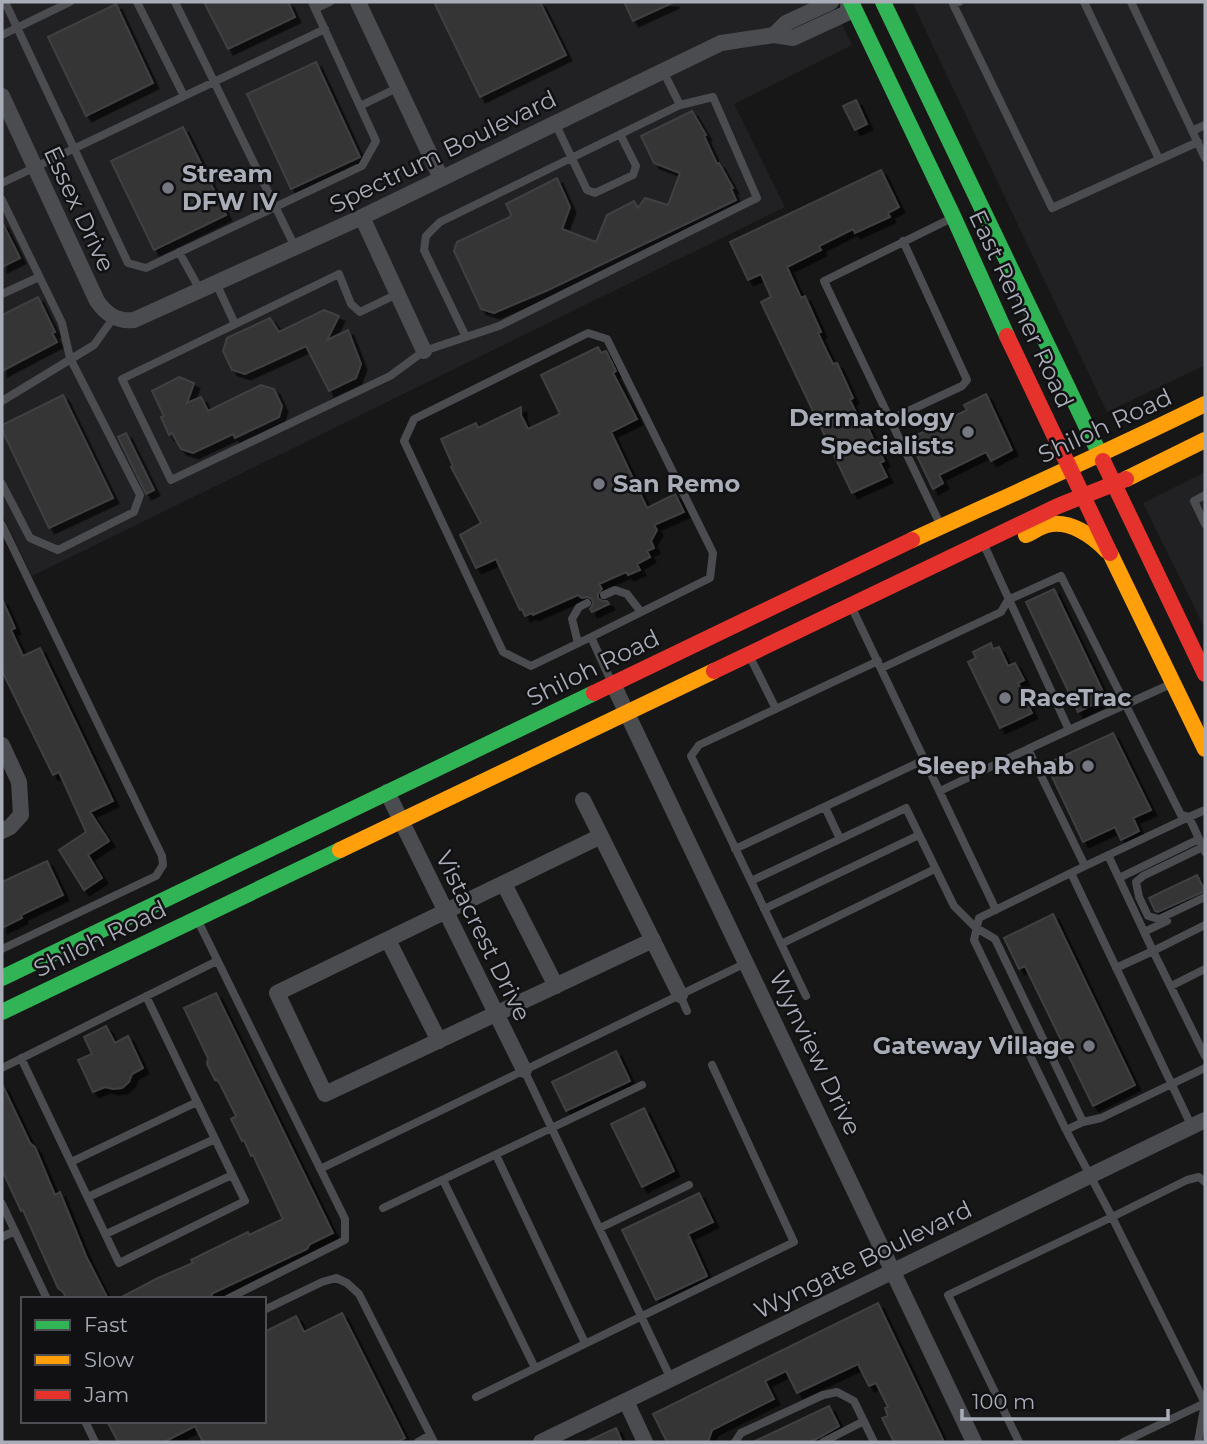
<svg xmlns="http://www.w3.org/2000/svg" width="1207" height="1444" viewBox="0 0 1207 1444" font-family="Montserrat,sans-serif">
<style>
.built{fill:#212123}
.building{fill:#353536;stroke:#3f4043;stroke-width:2;filter:url(#shadow)}
.lines{fill:none;stroke-linecap:round;stroke-linejoin:round}
.lane{stroke:#4b4c50;stroke-width:8}
.street{stroke:#4b4c50;stroke-width:16}
.fast{stroke:#30b455;stroke-width:16}
.slow{stroke:#ff9f0a;stroke-width:16}
.jam{stroke:#e5322d;stroke-width:16}
.poi-dot{fill:#757880;stroke:#111113;stroke-width:2.5}
.labels{text-anchor:middle;stroke-width:5;stroke-linejoin:round;paint-order:stroke}
.street-label{font-size:24px;fill:#a8adb8;stroke:#111113}
.poi-label{font-size:24px;font-weight:bold;fill:#a8adb8;stroke:#111113;text-anchor:start}
</style>
<defs>
<filter id="shadow"><feDropShadow dx="5.5" dy="5.5" stdDeviation="0" flood-color="#0009"/></filter>
</defs>
<rect width="100%" height="100%" fill="#171717"/>
<path class="built" d="M2 2H831L852 45 734 104 785 207 32 576 2 514Z
M912 2H1205V365L1107 412Z
M1205 472V629L1143 503Z"/>
<path class="building" d="M204 2H288L295 17 228 49Z
M434 2H540L566 55 480 97Z
M624 2H674L633 21Z
M116 4 153 83 86 116 48 37Z
M316 62 360 157 291 189 247 94Z
M856 100 867 124 855 130 843 106Z
M692 111 706 135 704 136 717 164 719 163 733 188 731 189 736 200 548 290 494 313 481 309 454 251 457 242 510 217 511 214 506 204 557 178 570 207 562 229 596 242 607 215 634 201 638 208 645 198 668 205 680 173 654 163 641 136Z
M183 127 226 215 154 250 111 161Z
M881 170 899 207 888 213 890 217 855 233 853 229 819 246 821 250 787 267 801 298 805 296 821 332 818 333 827 352 833 364 837 363 843 376 853 398 850 400 859 419 864 427 867 426 884 461 880 463 887 477 852 493 761 302 771 297 761 274 748 280 730 242Z
M2 222 20 258 2 267Z
M38 297 55 332 52 333 57 342 2 371V315Z
M324 310 339 316 327 340 348 330 361 364 356 378 329 391 306 346 245 374 232 370 223 351 227 338 270 318 279 332Z
M598 347 601 353 606 351 616 371 613 373 637 419 611 432 647 508 675 494 684 512 654 525 657 530 651 541 654 548 647 551 650 557 637 564 640 570 628 575 626 572 599 584 602 589 598 594V598L603 601H607L609 604 592 612 590 609 593 604 592 599 588 597 582 598 578 595 533 615 532 613 525 616 522 609 520 610 496 559 476 568 460 535 481 523 451 467 453 466 441 439 476 423 478 428 521 407V415L528 429 560 414 541 375Z
M179 377 194 383 187 403 201 397 208 411 261 385 274 389 282 406 279 417 235 438 233 434 193 453 181 449 172 433 169 435 161 417 164 416 152 391Z
M986 394 1012 450 991 461 986 452 939 475 943 483 933 489 909 439 967 410 964 405Z
M63 395 113 498 49 528 2 430V425Z
M126 433 154 490 146 494 118 437Z
M1054 589 1106 698 1078 712 1026 602Z
M2 599 15 628 11 630 23 656 40 648 113 801 90 812 109 841 88 855 102 878 84 890 59 850 86 832 59 772 53 775 2 671Z
M991 643 993 649 999 647 1008 666 1015 663 1024 680 1018 683 1032 713 1000 728 968 662 976 658 973 652Z
M1113 733 1151 810 1133 818 1139 831 1121 840 1115 827 1083 842 1046 764Z
M47 861 63 895 21 915 22 918 2 928V882Z
M1197 875 1205 891 1158 912 1155 911 1149 898Z
M1053 914 1135 1085 1093 1106 1025 966 1019 969 1004 938Z
M216 993 333 1233 310 1244 307 1249 211 1294 214 1299H118L158 1278 193 1263 191 1260 248 1232 249 1235 283 1219 253 1155 251 1156 244 1140 242 1141 231 1119 236 1116 220 1084 216 1079 215 1080 207 1064 208 1058 184 1008Z
M106 1026 115 1043 128 1036 143 1068 132 1074 129 1082 122 1088 113 1089 105 1087 93 1092 78 1060 92 1054 84 1037Z
M616 1051 630 1081 566 1111 552 1082Z
M2 1084 30 1143 35 1147 55 1195 60 1192 86 1256 108 1299H67L63 1292 58 1288 23 1210 21 1211 2 1170Z
M644 1108 674 1171 642 1187 611 1124Z
M699 1193 713 1222 688 1234 707 1276 656 1300 622 1230Z
M878 1303 944 1442H894L882 1418 888 1416 885 1408 888 1407 876 1383 869 1386 858 1364 797 1393 786 1371 765 1381 774 1399 712 1430 708 1442H667L653 1414Z
M342 1313 405 1438 397 1442H203L195 1426 164 1442H118L107 1421H264V1332L296 1316 304 1332Z
M829 1406 839 1426 818 1438 809 1442H753Z
M616 1428 622 1442H586Z"/>
<g class="lines">
<path class="lane" d="M5 2 128 263 146 268 362 166 376 141 312 2
M137 2 184 96
M175 2 295 247
M959 2 953 4 1052 208 1198 142
M1084 2 1159 159
M1131 2 1205 158
M315 9 330 2
M2 35 70 2
M360 106 399 87
M555 123 587 190 595 193 633 175 636 166 620 134
M1192 131 1205 125
M2 183 325 29
M2 200 62 323 70 358 140 495 134 512 58 550 30 538 2 484
M179 252 200 290
M216 283 235 324
M2 294 39 277
M397 294 360 312 351 304 339 274 122 379 171 480 390 376 424 351 499 326 757 198 713 97 680 105 663 71
M466 337 424 250 426 236 440 222 680 105
M2 401 94 345 114 317
M889 420 962 386 967 380 903 241
M1205 495 1194 501 1205 524
M940 524 824 281 950 219
M2 525 162 856 163 865 156 876 2 949
M984 545 1069 730 1171 684
M604 595 615 590 627 594 641 612
M851 606 996 910
M591 637 710 578 713 553 607 339 588 333 414 419 404 441 503 652 531 666 591 637 611 681
M578 643 572 619 579 607 587 603
M749 655 776 709
M882 668 1001 612 1008 600 1061 576 1181 815 1189 817 1205 810
M1069 730 1028 749 1085 866 1189 817 1205 852
M940 791 1028 749
M825 807 840 839
M1203 847 1143 876 1136 882 1139 897 1148 916 1159 919 1205 897
M735 849 924 760
M1108 855 1153 951 1205 925
M1071 873 1192 1127
M1119 878 1199 839
M751 881 906 808 954 906 975 927 995 939 1083 1122 1066 1130
M764 909 919 835
M197 919 345 1219V1240L227 1299
M1144 932 1167 921
M781 944 935 869
M1116 968 1153 951 1205 1056
M1171 986 1205 969
M680 995 687 1011
M806 996 691 756 699 745 878 661
M21 1058 119 1263 245 1201 146 996
M2 1068 217 961
M524 1070 671 1379
M1083 1122 1101 1118 1205 1068
M496 1155 585 1343
M71 1162 197 1102
M320 1169 746 963
M443 1180 535 1368
M88 1197 215 1139
M2 1204 47 1299
M383 1208 642 1085
M600 1228 689 1185
M106 1234 232 1175
M2 1237 15 1231
M264 1310 322 1282 336 1278 347 1283 359 1294 434 1442
M476 1397 794 1242 712 1065
M85 1421 95 1442
M418 1442 430 1435
M735 1442 741 1433 823 1395 837 1392 854 1401 874 1442
M823 1442 864 1421
M1019 1442 948 1295 1112 1217 1066 1130 974 940 979 918 1085 866
M1123 1442 1205 1403
M1198 1442 1205 1403 1112 1217 1187 1180 1199 1177 1205 1182"/>
<path class="street" d="M358 2 441 178
M774 35 786 23 831 2
M2 96 97 301C106 314 117 322 134 320L362 217 721 43 774 35 793 38 847 13 849 2
M362 217 424 351
M613 684 974 1442
M2 745 19 782 21 815 10 827 2 831
M387 792 524 1070
M583 800 680 995
M601 836 277 993 325 1094 653 940
M504 884 556 986
M388 940 439 1041
M626 1401 645 1442
M541 1442 1205 1120"/>
<path class="fast" d="M851 2 954 218 1007 336
M883 2 1103 461
M2 978 594 693
M2 1012 340 850"/>
<path class="slow" d="M1126 479 1205 440
M1026 535C1033 532 1039 527 1047 525 1069 519 1093 536 1107 551
M912 540C1010 495 1108 452 1205 404
M1110 553 1205 749
M340 850 714 671"/>
<path class="jam" d="M1007 336 1110 553
M1103 461 1205 674
M714 671 1058 506 1126 479
M594 693 912 540"/>
</g>
<g class="poi-dot">
<circle cx="168" cy="188" r="7"/>
<circle cx="968" cy="432" r="7"/>
<circle cx="599" cy="484" r="7"/>
<circle cx="1005" cy="698" r="7"/>
<circle cx="1088" cy="766" r="7"/>
<circle cx="1089" cy="1046" r="7"/>
</g>
<g class="labels">
<g class="street-label">
<text transform="translate(443 152) rotate(-26)" y="8">Spectrum Boulevard</text>
<text transform="translate(79 209) rotate(65)" y="8">Essex Drive</text>
<text transform="translate(1021 309) rotate(65)" y="8">East Renner Road</text>
<text transform="translate(1105 426) rotate(-25)" y="8">Shiloh Road</text>
<text transform="translate(593 668) rotate(-26)" y="8">Shiloh Road</text>
<text transform="translate(483 936) rotate(64)" y="8">Vistacrest Drive</text>
<text transform="translate(100 939) rotate(-26)" y="8">Shiloh Road</text>
<text transform="translate(815 1053) rotate(64)" y="8">Wynview Drive</text>
<text transform="translate(863 1260) rotate(-26)" y="8">Wyngate Boulevard</text>
</g>
<g class="poi-label">
<text x="182" y="182">Stream<tspan x="182" dy="28">DFW IV</tspan></text>
<text x="954" y="426" text-anchor="end">Dermatology<tspan x="954" dy="28">Specialists</tspan></text>
<text x="613" y="492">San Remo</text>
<text x="1019" y="706">RaceTrac</text>
<text x="1074" y="774" text-anchor="end">Sleep Rehab</text>
<text x="1075" y="1054" text-anchor="end">Gateway Village</text>
</g>
</g>
<rect width="1207" height="1444" fill="none" stroke="#a8adb8" stroke-width="7"/>
<rect x="21" y="1297" width="245" height="126" fill="#111113" stroke="#4d4f55" stroke-width="2"/>
<rect x="35" y="1320" width="35" height="10" fill="#30b455" stroke="#4d4f55" stroke-width="2"/>
<text x="84" y="1332" font-size="21" fill="#a8adb8">Fast</text>
<rect x="35" y="1355" width="35" height="10" fill="#ff9f0a" stroke="#4d4f55" stroke-width="2"/>
<text x="84" y="1367" font-size="21" fill="#a8adb8">Slow</text>
<rect x="35" y="1390" width="35" height="10" fill="#e5322d" stroke="#4d4f55" stroke-width="2"/>
<text x="84" y="1402" font-size="21" fill="#a8adb8">Jam</text>
<path d="M962 1409v10h206v-10" fill="none" stroke="#a8adb8" stroke-width="3.5"/>
<text x="972" y="1409" font-size="21" fill="#a8adb8" stroke="#111113" stroke-width="5" paint-order="stroke">100 m</text>
</svg>
